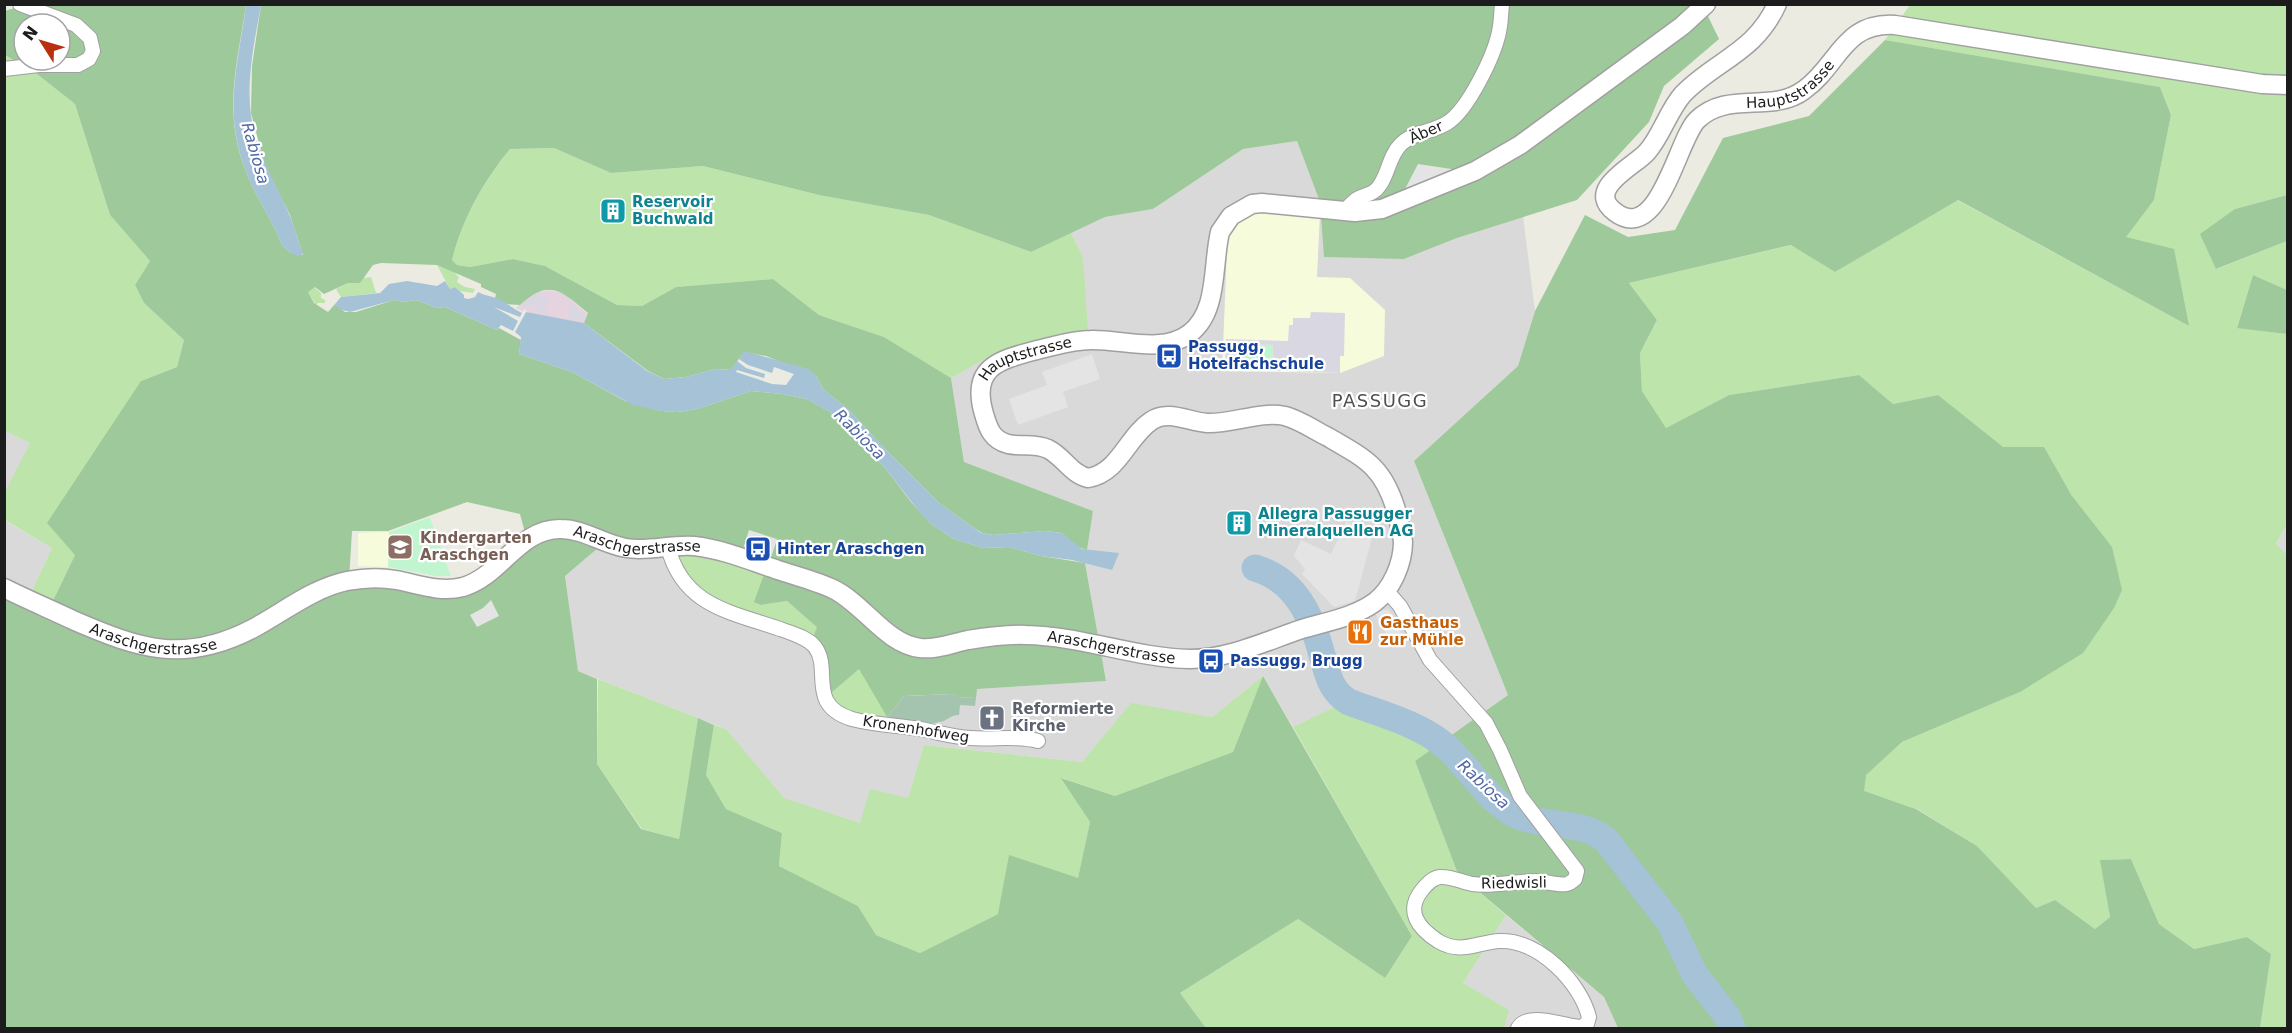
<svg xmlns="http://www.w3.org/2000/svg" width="2292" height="1033" viewBox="0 0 2292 1033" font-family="'DejaVu Sans',sans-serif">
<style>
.residential{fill:#dad9d9}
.industrial{fill:#e5d4df}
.education{fill:#f6fcdb}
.grass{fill:#bce4ab}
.forest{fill:#9ec99a;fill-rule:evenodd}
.cemetery{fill:#a5c4b0}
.park{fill:#c1f5cf}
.parking{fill:#e4e4e4}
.plaza{fill:#d9d7e2;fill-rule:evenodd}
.water{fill:#a5c2d7}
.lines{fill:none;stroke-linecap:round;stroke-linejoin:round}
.river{stroke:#a5c2d7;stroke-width:27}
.minor-casing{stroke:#a0a0a0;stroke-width:16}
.tertiary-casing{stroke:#a0a0a0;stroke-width:21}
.minor{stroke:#fff;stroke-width:14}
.tertiary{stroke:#fff;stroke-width:18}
.labels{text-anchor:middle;stroke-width:4.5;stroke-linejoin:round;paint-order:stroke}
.street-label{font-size:15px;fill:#1c1c1c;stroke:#fff}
.culture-label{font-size:15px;font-weight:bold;fill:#0d838f;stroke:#fff;text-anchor:start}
.transit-label{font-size:15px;font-weight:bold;fill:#164399;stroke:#fff;text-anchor:start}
.education-label{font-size:15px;font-weight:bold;fill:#785e54;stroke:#fff;text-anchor:start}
.food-label{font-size:15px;font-weight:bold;fill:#c56008;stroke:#fff;text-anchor:start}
.worship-label{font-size:15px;font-weight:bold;fill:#5b616d;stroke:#fff;text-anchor:start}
.water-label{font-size:16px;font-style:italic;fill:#5069a4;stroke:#fff}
.quarter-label{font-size:18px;letter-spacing:1.5px;fill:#4f4f4f;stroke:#fff}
</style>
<rect width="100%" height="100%" fill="#ecebe2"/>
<path class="residential" d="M1297 141 1320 202 1404 259 1457 238 1523 216 1535 311 1518 366 1414 461 1508 695 1451 736 1355 697 1293 727 1263 676 1212 717 1131 704 1082 762 924 745 908 798 860 823 783 798 726 729 578 671 565 576 605 542 668 547 795 635 885 723 887 717 917 723H940L955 715 960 705 976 689 1106 681 1085 563 1093 511 964 462 951 378 994 353 1063 335 1082 255 1071 233 1105 217 1153 209 1243 149Z
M5 431 30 443 5 494Z
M4 520 52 548 28 599 5 588Z
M2287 524V556L2276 545Z
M1506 915 1604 997 1618 1028H1504L1508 1010 1463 983Z"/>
<path class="industrial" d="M549 290 563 293 588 314 584 323 529 313 524 309 523 312 516 308 534 293Z"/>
<path class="education" d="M1250 209 1320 213 1317 277 1350 278 1385 310 1384 356 1340 373 1222 371 1228 226Z
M430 517 451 576H435L388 567 358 566V533L389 532Z"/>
<path class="grass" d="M1910 5H2287V195L2235 209 2217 269 2287 241V290L2253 275 2237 327 2287 334V524L2276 544 2288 556 2287 1028H2260L2271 954 2247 937 2194 949 2159 924 2131 859 2101 860 2110 917 2095 929 2055 900 2036 908 1977 846 1917 809 1863 791 1865 775 1902 742 2020 692 2072 496 2044 448H2003L1938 395 1893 404 1859 375 1729 395 1666 428 1642 391 1640 353 1657 320 1629 283 1792 245 1835 272 1957 200 2189 326 2125 237 2154 200 2171 115 2160 87 1885 40Z
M5 55 37 74 75 104 110 215 150 261 135 285 144 303 184 340 177 367 141 381 75 555 49 609 28 599 52 548 5 520 4 494 30 443 5 431Z
M554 148 611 173 703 166 819 195 929 215 1031 252 1071 233 1082 255 1084 270 1088 333 1063 335 995 353 951 378 884 337 819 315 773 279 676 287 642 306 617 305 545 266 513 259 470 267 457 265 452 260C462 221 484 180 510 149Z
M437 265 453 271 459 277 457 282 465 287 475 289 473 293 460 291 455 287 450 289Z
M371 277 376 293 341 297 336 289 348 283H360L363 278Z
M313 286 321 293V298L325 300V303H318L316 305 308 292Z
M675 546 768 567 761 605 787 601 818 627 811 643 687 586Z
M859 668 887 717 885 724 856 720 825 698Z
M1263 676 1233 752 1115 796 1062 778 1090 822 1078 878 998 914 920 953 876 935 858 906 779 866 782 833 726 809 706 775 714 725 726 729 784 798 860 823 870 789 908 798 924 745 1082 762 1131 703 1212 717Z
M598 679 698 718 679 839 642 829 597 764Z
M1355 697 1451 736 1415 761 1458 874 1506 915 1463 983 1509 1010 1504 1028H1206L1180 993 1298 919 1385 978 1412 936 1293 727Z"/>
<path class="forest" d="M1702 4 1719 39 1664 86 1649 122 1577 200 1457 238 1404 259 1324 257 1320 202 1297 141 1243 149 1153 209 1105 217 1031 252 929 215 819 195 703 166 611 173 554 148 510 149C484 180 462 220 452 260L457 265 470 267 513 259 545 266 617 305 642 306 676 287 773 279 819 315 884 337 951 378 964 462 1093 511 1087 550 1078 547 1062 533 1045 531 993 535 982 533 974 528 939 503 884 448 849 410 823 389 816 376 766 356 744 352 731 370 716 369 686 377 664 379 648 371 584 323 588 313C561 291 550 278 520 305L506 304 495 298 496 294 481 287V284L437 265 381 263 373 265 360 283H348L324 294 315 287 308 292 314 303 328 312 335 304 345 312H356L394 300 404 302 416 300 437 308 445 307 497 330 499 328 521 340 519 354 572 372 625 401 661 411 678 412 697 409 751 391 782 394 807 399 830 412 886 469 911 502 931 524 954 539 983 548 1009 547 1041 556 1085 563 1106 681 977 689 976 698 958 697 952 694 904 696 887 717 859 669 825 698 811 643 817 627 787 601 761 605 754 602 777 539 740 558 605 542 565 576 578 671 597 679V764L641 829 679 839 698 718 714 725 706 775 726 809 782 833 779 866 858 906 876 935 920 953 998 914 1009 855 1078 878 1090 822 1061 778 1115 796 1233 752 1263 676 1412 936 1385 978 1298 919 1180 993 1206 1028H5V588L49 609 75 555 47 523 141 381 177 367 184 340 144 303 135 285 150 261 110 215 75 104 37 74 5 55V11L23 5H246C237 66 222 114 247 174 257 199 272 220 282 245L291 253 303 255 290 215 265 165 251 113 252 66 261 5ZM24 24H60V60H24ZM467 502 520 514 527 540 457 588 349 580 352 531H388Z
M1885 40 2160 87 2171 115 2154 200 2126 237 2174 249 2189 326 1958 200 1835 272 1791 245 1629 283 1657 320 1640 353 1642 391 1666 428 1729 395 1859 375 1893 404 1938 395 2003 447H2044L2072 496 2112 547 2122 590 2114 608 2083 653 2020 692 1902 742 1866 775 1864 791 1916 809 1977 846 2036 908 2055 900 2095 929 2110 917 2100 860 2131 859 2159 924 2194 949 2247 937 2271 954 2260 1028H1618L1604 997 1458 874 1415 761 1508 695 1414 461 1518 366 1535 311 1585 215 1628 237 1675 230 1723 138 1809 116Z
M2287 195V241L2216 269 2200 234 2235 209Z
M2253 275 2287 290V334L2237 328Z"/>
<path class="cemetery" d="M952 694 959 697 976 698 975 706 960 705 959 715C951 715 948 720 941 722 927 726 900 720 887 717L904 696Z"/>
<path class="park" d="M1235 344 1273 345 1272 367 1235 366Z
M430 517 451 576H435L388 567 389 532Z"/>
<path class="parking" d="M1418 164 1458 170 1404 191Z
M1092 354 1100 379 1063 392 1068 407 1018 425 1009 399 1047 385 1042 372Z
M1346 521 1373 534 1355 601 1334 607 1302 574 1305 569 1294 556 1301 540 1331 554Z
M749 530 777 539 768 567 740 558Z
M491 600 499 616 477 627 470 615 483 608Z
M1373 609 1389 610 1405 641 1389 640Z"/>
<path class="plaza" d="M534 294 548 297 545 314 539 312 538 306 530 305 529 308 522 305Z
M570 303 585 316 583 321 568 318Z
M1311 312 1345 313 1344 356H1340V373L1225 369 1226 339 1288 341 1289 325H1293V318H1310ZM1236 344 1273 345 1272 367 1235 365Z"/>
<path class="water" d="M246 5H261C255 39 246 79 251 115 257 154 274 179 289 214 295 227 297 240 303 253L300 257 291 253 282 245C272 220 257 199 247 174 222 113 238 66 246 5Z
M407 281 437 286 445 281 450 289 455 287 464 295V298L468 299 475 297 478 292C485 296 493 296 501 300 508 304 514 309 522 313L520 317 494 307 518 321 513 331 501 325 497 330 445 307 437 308 416 300 404 302 394 300 350 312 339 309 335 304 341 297 380 293 389 284Z
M526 312 584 323 647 371 664 379 686 377 716 369 731 370 737 361 746 368 765 374 764 378 737 370 736 372 772 384 786 385 794 374 774 367 772 373 748 365 739 359 744 351 809 369 816 376 823 389 849 410 884 448 939 503 981 533 993 535 1045 531 1062 533 1082 549 1119 553 1112 570 1072 560 1041 556 1009 547 983 548 954 539 931 524 921 514 886 469 830 412 807 399 782 394 751 391 697 409 677 412 661 411 633 405 572 372 519 354 521 337 515 332Z"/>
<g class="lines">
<path class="river" d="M1255 568C1296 580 1312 617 1322 655 1328 674 1330 691 1349 702 1378 713 1420 724 1444 745 1468 765 1487 801 1516 815 1545 828 1582 819 1607 841L1670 923 1695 975 1727 1016 1732 1028"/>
<defs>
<path id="minor" d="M4 69 39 65H78L89 59 93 51 90 38 76 25 20 4
M1343 212C1348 208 1352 202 1357 199 1365 194 1374 195 1380 185 1389 172 1389 156 1401 144 1413 132 1433 132 1447 123 1468 110 1494 56 1499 32 1501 23 1501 14 1502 4
M668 547C683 607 732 612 783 630 794 634 808 638 815 647 832 669 806 705 852 719 874 725 898 725 920 729 937 732 953 737 970 738 992 740 1017 735 1038 741
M1386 590 1400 606 1430 660 1486 723 1500 750 1520 796 1577 871 1575 879C1572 881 1571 883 1567 884 1558 886 1545 881 1536 881 1514 881 1493 887 1472 884 1462 882 1450 876 1440 877 1432 878 1427 884 1422 890 1405 911 1418 928 1438 941 1461 955 1477 942 1500 941 1539 940 1580 982 1589 1017L1587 1024 1581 1027C1564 1026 1528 1011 1518 1028"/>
<g id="tertiary">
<path id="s1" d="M1777 4C1755 53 1716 60 1683 94 1668 111 1662 135 1647 152 1635 166 1584 189 1615 212 1659 245 1677 140 1697 120 1727 90 1772 114 1804 90 1839 65 1843 22 1895 25L2262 84 2288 85"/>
<path id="s2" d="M4 588C28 600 52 610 75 621 140 649 184 664 252 629 282 613 313 588 347 581 363 578 380 577 396 580 418 584 439 593 463 587 501 576 519 528 561 529 584 529 603 544 626 548 648 552 671 544 694 546 722 549 751 561 778 570 796 576 816 581 833 589 864 604 886 644 920 648 936 650 953 643 968 640 987 637 1007 634 1026 635 1082 636 1135 658 1190 659 1229 659 1266 641 1302 629 1325 622 1355 617 1375 602 1392 589 1403 563 1403 542 1402 532 1399 523 1397 513 1384 468 1368 460 1328 437 1314 430 1300 420 1285 416 1259 411 1233 424 1207 423 1189 422 1168 409 1151 421 1127 437 1119 473 1088 478 1071 474 1064 457 1048 449 1035 443 1021 447 1008 444 992 440 988 428 984 414 970 367 999 360 1037 350 1055 346 1072 340 1091 340 1121 339 1162 354 1189 334 1219 312 1212 265 1220 232L1231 216 1252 204 1262 203 1355 212 1382 209 1475 171 1520 145 1682 26 1706 4"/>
</g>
</defs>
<use href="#minor" class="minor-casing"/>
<use href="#tertiary" class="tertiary-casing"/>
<use href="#minor" class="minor"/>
<use href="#tertiary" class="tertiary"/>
</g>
<defs>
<symbol id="building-square" viewBox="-11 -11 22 22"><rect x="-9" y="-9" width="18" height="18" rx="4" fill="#0f9aa8" stroke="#fff"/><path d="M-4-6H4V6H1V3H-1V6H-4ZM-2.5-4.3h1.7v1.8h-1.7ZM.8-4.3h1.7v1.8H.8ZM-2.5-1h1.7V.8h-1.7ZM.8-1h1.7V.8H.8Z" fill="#fff"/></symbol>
<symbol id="bus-square" viewBox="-11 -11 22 22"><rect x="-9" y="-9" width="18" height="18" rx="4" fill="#1a4fb4" stroke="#fff"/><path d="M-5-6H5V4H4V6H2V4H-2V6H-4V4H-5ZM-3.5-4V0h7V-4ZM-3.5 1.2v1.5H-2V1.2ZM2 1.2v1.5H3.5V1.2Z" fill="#fff"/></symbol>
<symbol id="school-square" viewBox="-11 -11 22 22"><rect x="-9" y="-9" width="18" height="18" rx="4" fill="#8d6e63" stroke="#fff"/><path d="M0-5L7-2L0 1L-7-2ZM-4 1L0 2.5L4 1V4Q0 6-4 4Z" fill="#fff"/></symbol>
<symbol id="restaurant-square" viewBox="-11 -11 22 22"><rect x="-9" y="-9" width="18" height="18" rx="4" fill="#e8710a" stroke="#fff"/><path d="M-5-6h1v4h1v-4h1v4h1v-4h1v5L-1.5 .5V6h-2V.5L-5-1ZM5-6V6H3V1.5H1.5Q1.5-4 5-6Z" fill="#fff"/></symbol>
<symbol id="church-square" viewBox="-11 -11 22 22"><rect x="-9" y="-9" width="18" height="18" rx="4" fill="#6b7280" stroke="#fff"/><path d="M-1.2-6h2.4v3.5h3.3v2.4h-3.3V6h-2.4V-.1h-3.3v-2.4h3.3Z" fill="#fff"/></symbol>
</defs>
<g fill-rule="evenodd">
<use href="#building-square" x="598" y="196" width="30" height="30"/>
<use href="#bus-square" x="1154" y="341" width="30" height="30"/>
<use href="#building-square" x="1224" y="508" width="30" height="30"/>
<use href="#school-square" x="385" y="532" width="30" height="30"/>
<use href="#bus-square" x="743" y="534" width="30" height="30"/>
<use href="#restaurant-square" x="1345" y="617" width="30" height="30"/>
<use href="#bus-square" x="1196" y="646" width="30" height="30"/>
<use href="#church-square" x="977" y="703" width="30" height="30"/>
</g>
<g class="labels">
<g class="street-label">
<text dy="5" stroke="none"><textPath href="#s1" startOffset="525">Hauptstrasse</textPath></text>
<text transform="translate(1426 132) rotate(-24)" y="5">Äber</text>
<text dy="5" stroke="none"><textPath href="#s2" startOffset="2152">Hauptstrasse</textPath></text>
<text dy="5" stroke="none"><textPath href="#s2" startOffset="682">Araschgerstrasse</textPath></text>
<text dy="5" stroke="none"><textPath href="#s2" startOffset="160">Araschgerstrasse</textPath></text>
<text dy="5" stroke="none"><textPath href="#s2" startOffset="1186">Araschgerstrasse</textPath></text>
<text transform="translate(916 729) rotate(9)" y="5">Kronenhofweg</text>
<text transform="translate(1514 883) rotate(-1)" y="5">Riedwisli</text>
</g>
<g class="culture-label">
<text x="632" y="207">Reservoir<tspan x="632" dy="17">Buchwald</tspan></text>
<text x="1258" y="519">Allegra Passugger<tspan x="1258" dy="17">Mineralquellen AG</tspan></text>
</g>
<g class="transit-label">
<text x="1188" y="352">Passugg,<tspan x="1188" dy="17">Hotelfachschule</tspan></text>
<text x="777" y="554">Hinter Araschgen</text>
<text x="1230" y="666">Passugg, Brugg</text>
</g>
<g class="education-label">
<text x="420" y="543">Kindergarten<tspan x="420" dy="17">Araschgen</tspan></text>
</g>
<g class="food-label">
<text x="1380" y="628">Gasthaus<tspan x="1380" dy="17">zur Mühle</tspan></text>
</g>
<g class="worship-label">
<text x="1012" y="714">Reformierte<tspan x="1012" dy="17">Kirche</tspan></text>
</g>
<g class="water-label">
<text transform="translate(256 153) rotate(74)" y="6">Rabiosa</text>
<text transform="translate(860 434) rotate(45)" y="6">Rabiosa</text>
<text transform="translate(1484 784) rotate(43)" y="6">Rabiosa</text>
</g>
<g class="quarter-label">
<text x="1380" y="407">PASSUGG</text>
</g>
</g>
<rect width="2292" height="1033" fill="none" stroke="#1c1c1c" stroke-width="12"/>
<g transform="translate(42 42) rotate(307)"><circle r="28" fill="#ffffff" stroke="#a4a4a4" stroke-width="1.5"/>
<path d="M0-4.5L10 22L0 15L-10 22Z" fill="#b9300e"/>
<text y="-9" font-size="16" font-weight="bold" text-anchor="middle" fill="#1c1c1c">N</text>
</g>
</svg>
